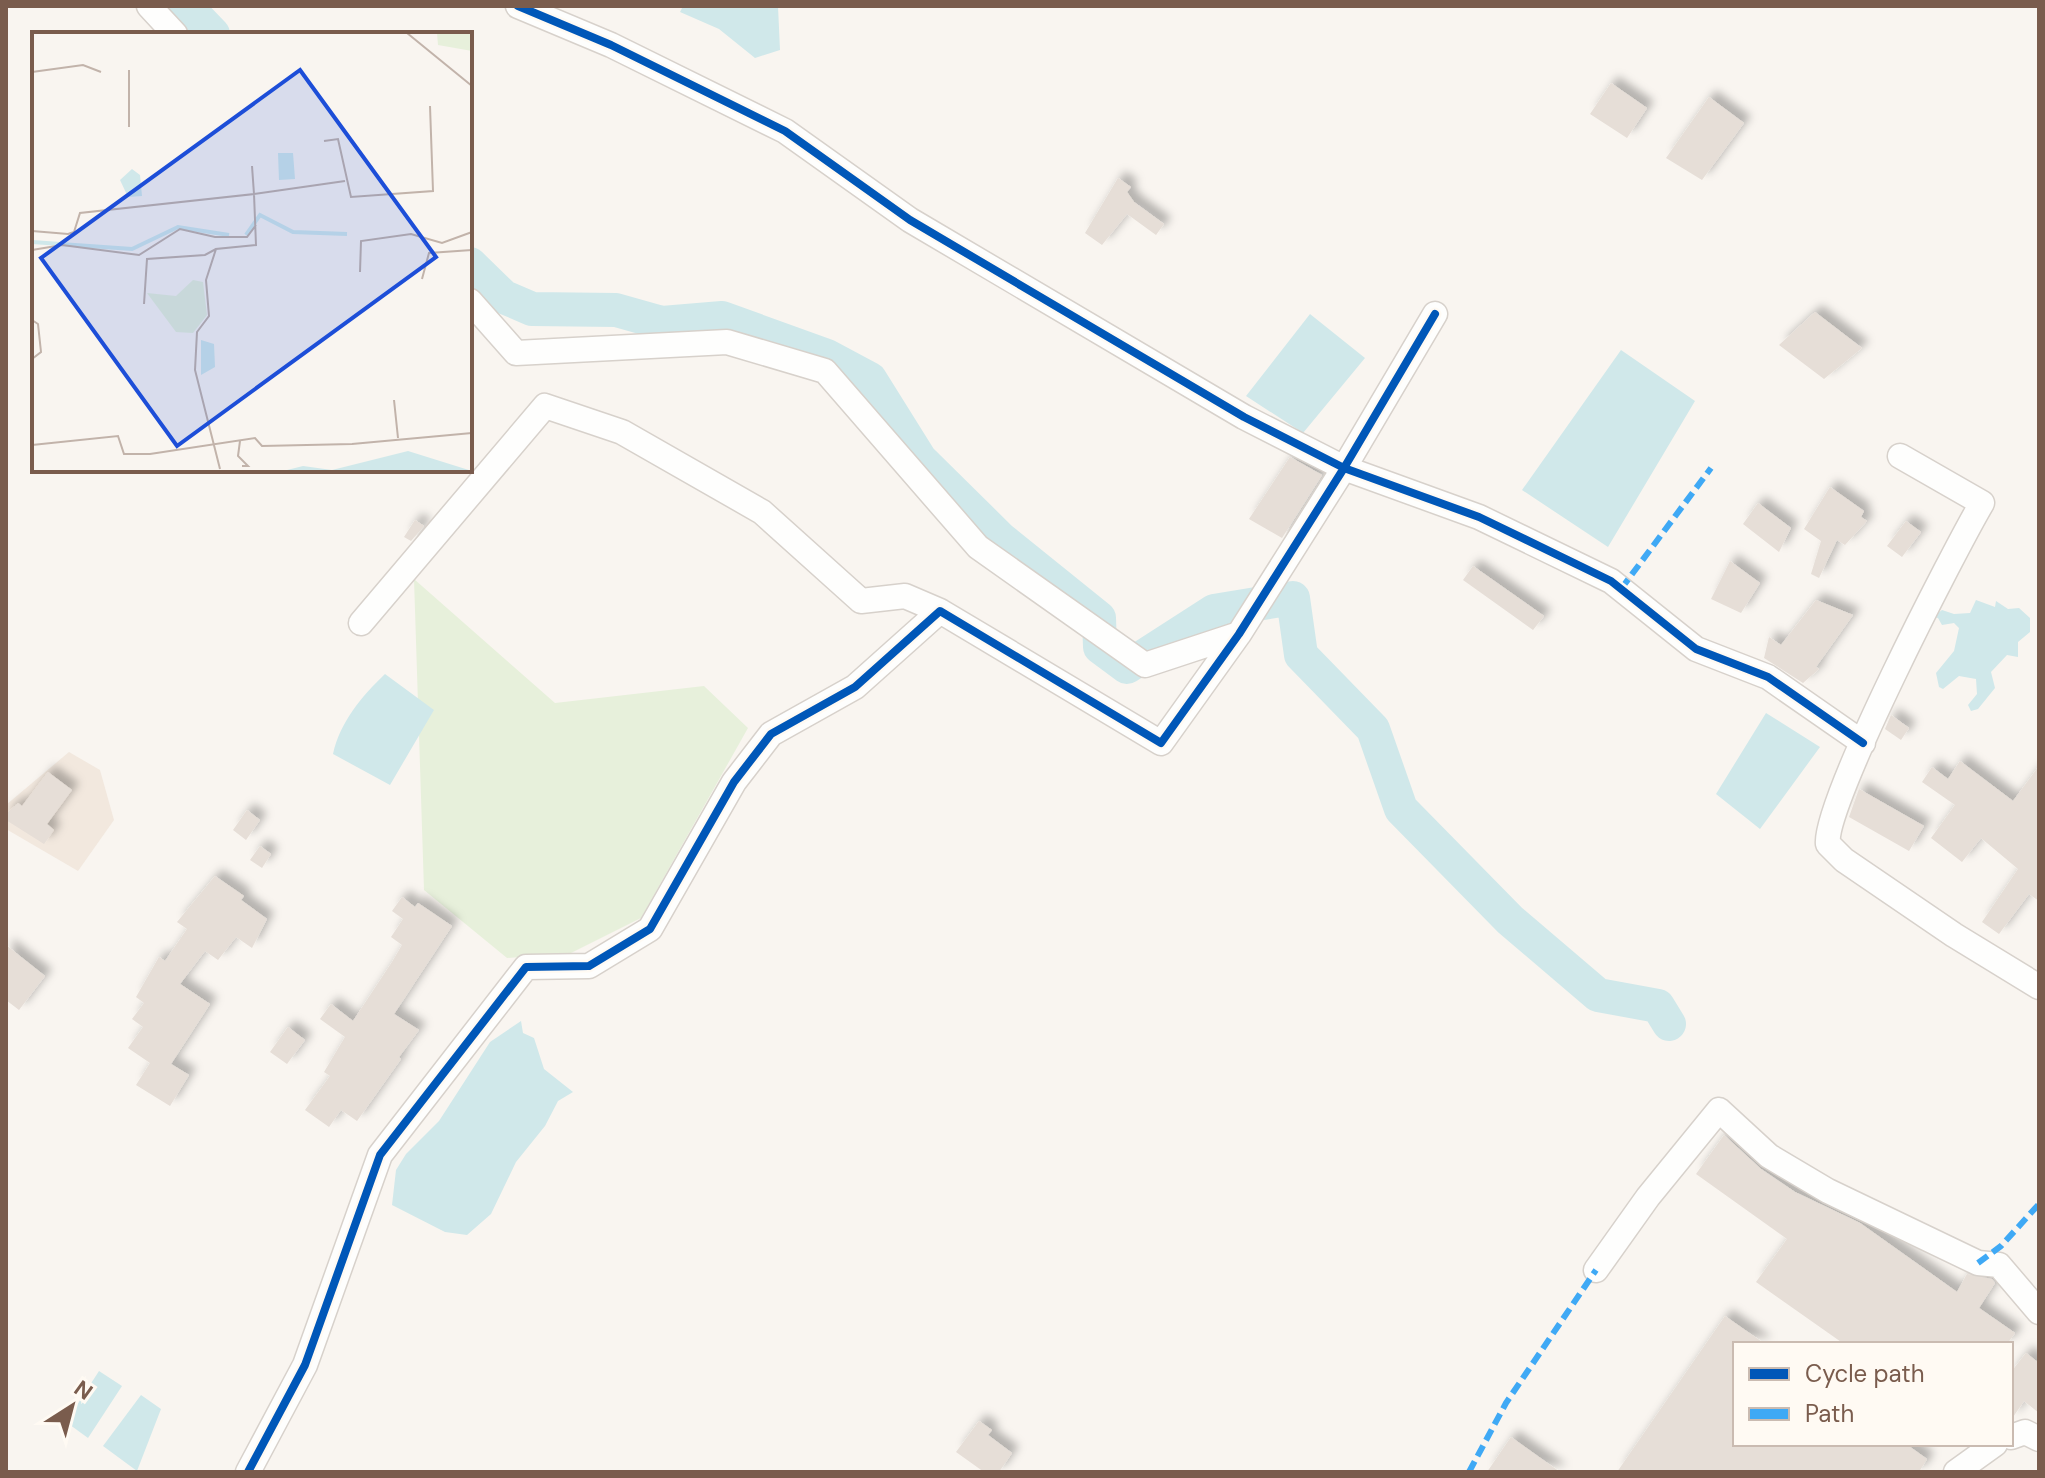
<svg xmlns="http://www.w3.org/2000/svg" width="2045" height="1478" viewBox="0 0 2045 1478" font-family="'DM Sans',sans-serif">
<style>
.residential{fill:#f2e8de}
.green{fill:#e7f0db}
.water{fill:#d0e8ea}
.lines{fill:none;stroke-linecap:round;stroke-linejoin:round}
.river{stroke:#d0e8ea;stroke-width:34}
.building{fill:#e6ded7;filter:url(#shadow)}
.minor-casing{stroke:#d7d1cb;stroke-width:27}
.minor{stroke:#fefefd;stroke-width:24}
.quiet{stroke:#3fa9f5;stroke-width:6;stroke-dasharray:12 6;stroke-linecap:butt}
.cycleway-casing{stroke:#fffaf3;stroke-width:13}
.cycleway{stroke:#0057b8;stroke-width:8}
.inset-river{fill:none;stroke:#d0e8ea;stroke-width:4}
.inset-road{fill:none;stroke:#c2b3aa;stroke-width:2}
.view{fill:#1d4ed8;fill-opacity:0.15;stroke:#1d4ed8;stroke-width:4}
.inset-edge{fill:none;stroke:#7a5c4d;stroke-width:4}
</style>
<defs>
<filter id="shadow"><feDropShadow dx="7" dy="-7" stdDeviation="4" flood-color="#0004"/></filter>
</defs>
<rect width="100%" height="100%" fill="#f9f5f0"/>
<path class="residential" d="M69 752 100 770 114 820 78 871 6 829V805Z"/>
<path class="green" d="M414 579 555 703 704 686 748 728 641 918 571 953 507 958 424 890Z"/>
<path class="water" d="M683 6H778L780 50 755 58 719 29 680 12Z
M1310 314 1365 358 1303 433 1246 396Z
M1621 350 1695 401 1608 547 1522 490Z
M1976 600 1995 607 1996 601 2008 609 2019 608 2030 618V632L2018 642V657L2007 655 1991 672 1995 688 1978 709 1971 711 1968 705 1977 694 1976 679 1959 676 1943 689 1939 687 1936 673 1954 651 1959 628 1954 623 1942 625 1938 618 1933 617 1942 610 1954 614 1970 613Z
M385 674 434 710 390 785 333 754C340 722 362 696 385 674Z
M1766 713 1820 747 1760 829 1716 794Z
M521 1021 523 1033 534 1038 544 1069 573 1092 558 1101 545 1126 516 1162 491 1214 467 1235 445 1232 392 1205 396 1170 406 1154 439 1121 490 1042Z
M99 1371 122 1386 88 1438 66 1422Z
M141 1395 161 1409 137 1471 103 1446Z"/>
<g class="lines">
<path class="river" d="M186 6 213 34
M470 264 504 297 532 309 616 310 662 323 722 318 827 356 870 379 920 459 1001 539 1099 618 1100 647 1127 667 1214 611 1293 598 1301 655 1373 729 1401 809 1510 920 1598 995 1658 1006 1669 1024"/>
</g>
<path class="building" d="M1611 83 1647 108 1627 138 1590 114Z
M1709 97 1744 123 1702 180 1666 158Z
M1118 178 1131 187 1127 192 1134 202 1164 224 1156 235 1127 214 1102 245 1085 233Z
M1815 312 1862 348 1824 379 1779 345Z
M1290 457 1322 475 1282 538 1249 519Z
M1830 487 1864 511 1861 517 1867 521 1845 545 1837 540 1819 578 1811 574 1821 541 1804 529Z
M1758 503 1791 528 1779 552 1743 524Z
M415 520 424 526 411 541 404 537Z
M1906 521 1921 532 1902 557 1887 546Z
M1730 561 1760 583 1741 613 1711 599Z
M1473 566 1544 616 1533 630 1463 580Z
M1816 600 1853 615 1816 667 1819 669 1803 683 1764 658 1769 637 1781 645Z
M1891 715 1909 728 1901 740 1885 729Z
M1960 761 2013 801 2039 766V901L2029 894 1999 934 1982 922 2018 869 1981 838 1962 862 1931 838 1955 805 1922 782 1932 767 1948 779Z
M48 772 72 790 47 824 54 830 44 844 6 820V814L18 803 22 806Z
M1859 789 1924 826 1909 851 1849 817Z
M247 810 260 820 246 840 233 830Z
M260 846 271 854 262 868 250 860Z
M215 876 244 896 241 900 267 919 252 948 236 937 218 960 205 951 180 984 210 1004 171 1064 189 1075 170 1106 136 1085 150 1063 128 1048 143 1027 132 1019 144 1003 136 997 159 957 165 961 187 929 177 922Z
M402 897 415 907 418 903 452 926 394 1014 419 1030 399 1057 401 1059 357 1121 341 1110 329 1127 305 1110 330 1076 324 1072 345 1037 320 1019 331 1004 353 1021 392 962 402 945 391 937 403 919 392 911Z
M6 945 45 976 19 1010 6 1000Z
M288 1027 305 1040 287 1064 270 1052Z
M1724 1135 1761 1169 1795 1192 1860 1223 1957 1292 1967 1274 1992 1279 1995 1283 1979 1308 2015 1333 2007 1344H1844L1756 1282 1787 1239 1696 1174Z
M1725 1316 1765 1344H1735V1444H1906L1927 1459 1919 1472H1617Z
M2026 1353 2039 1363V1413L2024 1401 2011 1420V1372Z
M979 1421 992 1430 988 1435 1012 1453 999 1472H984L956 1452Z
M1511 1437 1560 1472H1487Z"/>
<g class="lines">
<defs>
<path id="minor" d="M149 6 175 34
M518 6 611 45 785 131 910 220 1244 417 1344 468 1435 314
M470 301 516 353 727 342 825 371 978 547 1145 665 1239 634
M1900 456 1982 503C1955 549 1822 806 1828 844L1844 860 1954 935 2039 987
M361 623 545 406 622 432 762 512 861 601 905 596 940 611
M1596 1270 1648 1197 1719 1110 1769 1156 1828 1191 1978 1263 1999 1265 2039 1312
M2011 1437 2025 1432 2039 1439
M248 1472 305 1365 380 1155 526 967 589 966 650 929 734 782 771 734 855 687 940 611 1161 743 1239 634 1344 468 1479 517 1611 581 1696 649 1768 677 1863 743
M1956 1472 1995 1444"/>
</defs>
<use href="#minor" class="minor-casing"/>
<use href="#minor" class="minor"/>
<path class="quiet" d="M1621 589 1711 468
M1978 1263 2001 1246 2039 1204
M1469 1472 1506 1403 1596 1270"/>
<defs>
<path id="cycleway" d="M518 6 611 45 785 131 910 220 1244 417 1344 468 1435 314
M248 1472 305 1365 380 1155 526 967 589 966 650 929 734 782 771 734 855 687 940 611 1161 743 1239 634 1344 468 1479 517 1611 581 1696 649 1768 677 1863 743"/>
</defs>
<use href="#cycleway" class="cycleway-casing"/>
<use href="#cycleway" class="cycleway"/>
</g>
<g transform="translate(32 32)">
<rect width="440" height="440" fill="#f9f5f0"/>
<path d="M405 1H440V19L406 13ZM161 248 171 250 175 283 161 301 144 300 115 261 144 264Z" fill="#e7f0db"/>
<path d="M246 121H261L263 147 247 148ZM100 137 108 143 110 164 96 165 88 148ZM169 308 182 312 183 335 169 343ZM376 419 440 439H251L271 434 300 438Z" fill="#d0e8ea"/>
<path class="inset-river" d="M214 203 228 183 261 200 315 202M0 210 100 217 146 195 197 203"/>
<path class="inset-road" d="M375 1 440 54M0 40 51 33 69 40M97 95V38M292 109 306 107 319 165 401 159 398 74M0 199 36 202 42 200 48 181 222 162 220 134M0 218 30 213 107 223 148 197 183 205H215L224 193M328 240 329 209 379 202 410 211 440 200M390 247 397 221 440 218M112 272 115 227 173 223 184 217M0 288 6 292 9 320 0 327M362 368 366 406M208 409 206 424 216 434H210M0 413 86 404 92 422H118L223 406 230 414 320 412 440 401M188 437 163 338 165 300 177 284 174 248 184 217 224 213 222 162 313 149"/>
<path class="view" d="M268 38 404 225 145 414 9 226Z"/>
<rect width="440" height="440" class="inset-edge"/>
</g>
<rect width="2045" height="1478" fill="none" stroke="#7a5c4d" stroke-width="16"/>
<rect x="1733" y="1342" width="280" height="104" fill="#fffaf3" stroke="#cabbb1" stroke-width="2"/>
<rect x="1749" y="1368" width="40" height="12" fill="#0057b8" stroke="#cabbb1" stroke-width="2"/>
<text x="1805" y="1382" font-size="24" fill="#7a5c4d">Cycle path</text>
<rect x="1749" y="1408" width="40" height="12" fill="#3fa9f5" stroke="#cabbb1" stroke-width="2"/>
<text x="1805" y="1422" font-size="24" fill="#7a5c4d">Path</text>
<g transform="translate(72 1406) rotate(36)" stroke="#fffaf3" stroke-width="6" paint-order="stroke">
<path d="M0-6L14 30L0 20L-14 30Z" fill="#7a5c4d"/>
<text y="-12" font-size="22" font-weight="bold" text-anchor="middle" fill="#7a5c4d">N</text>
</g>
</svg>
